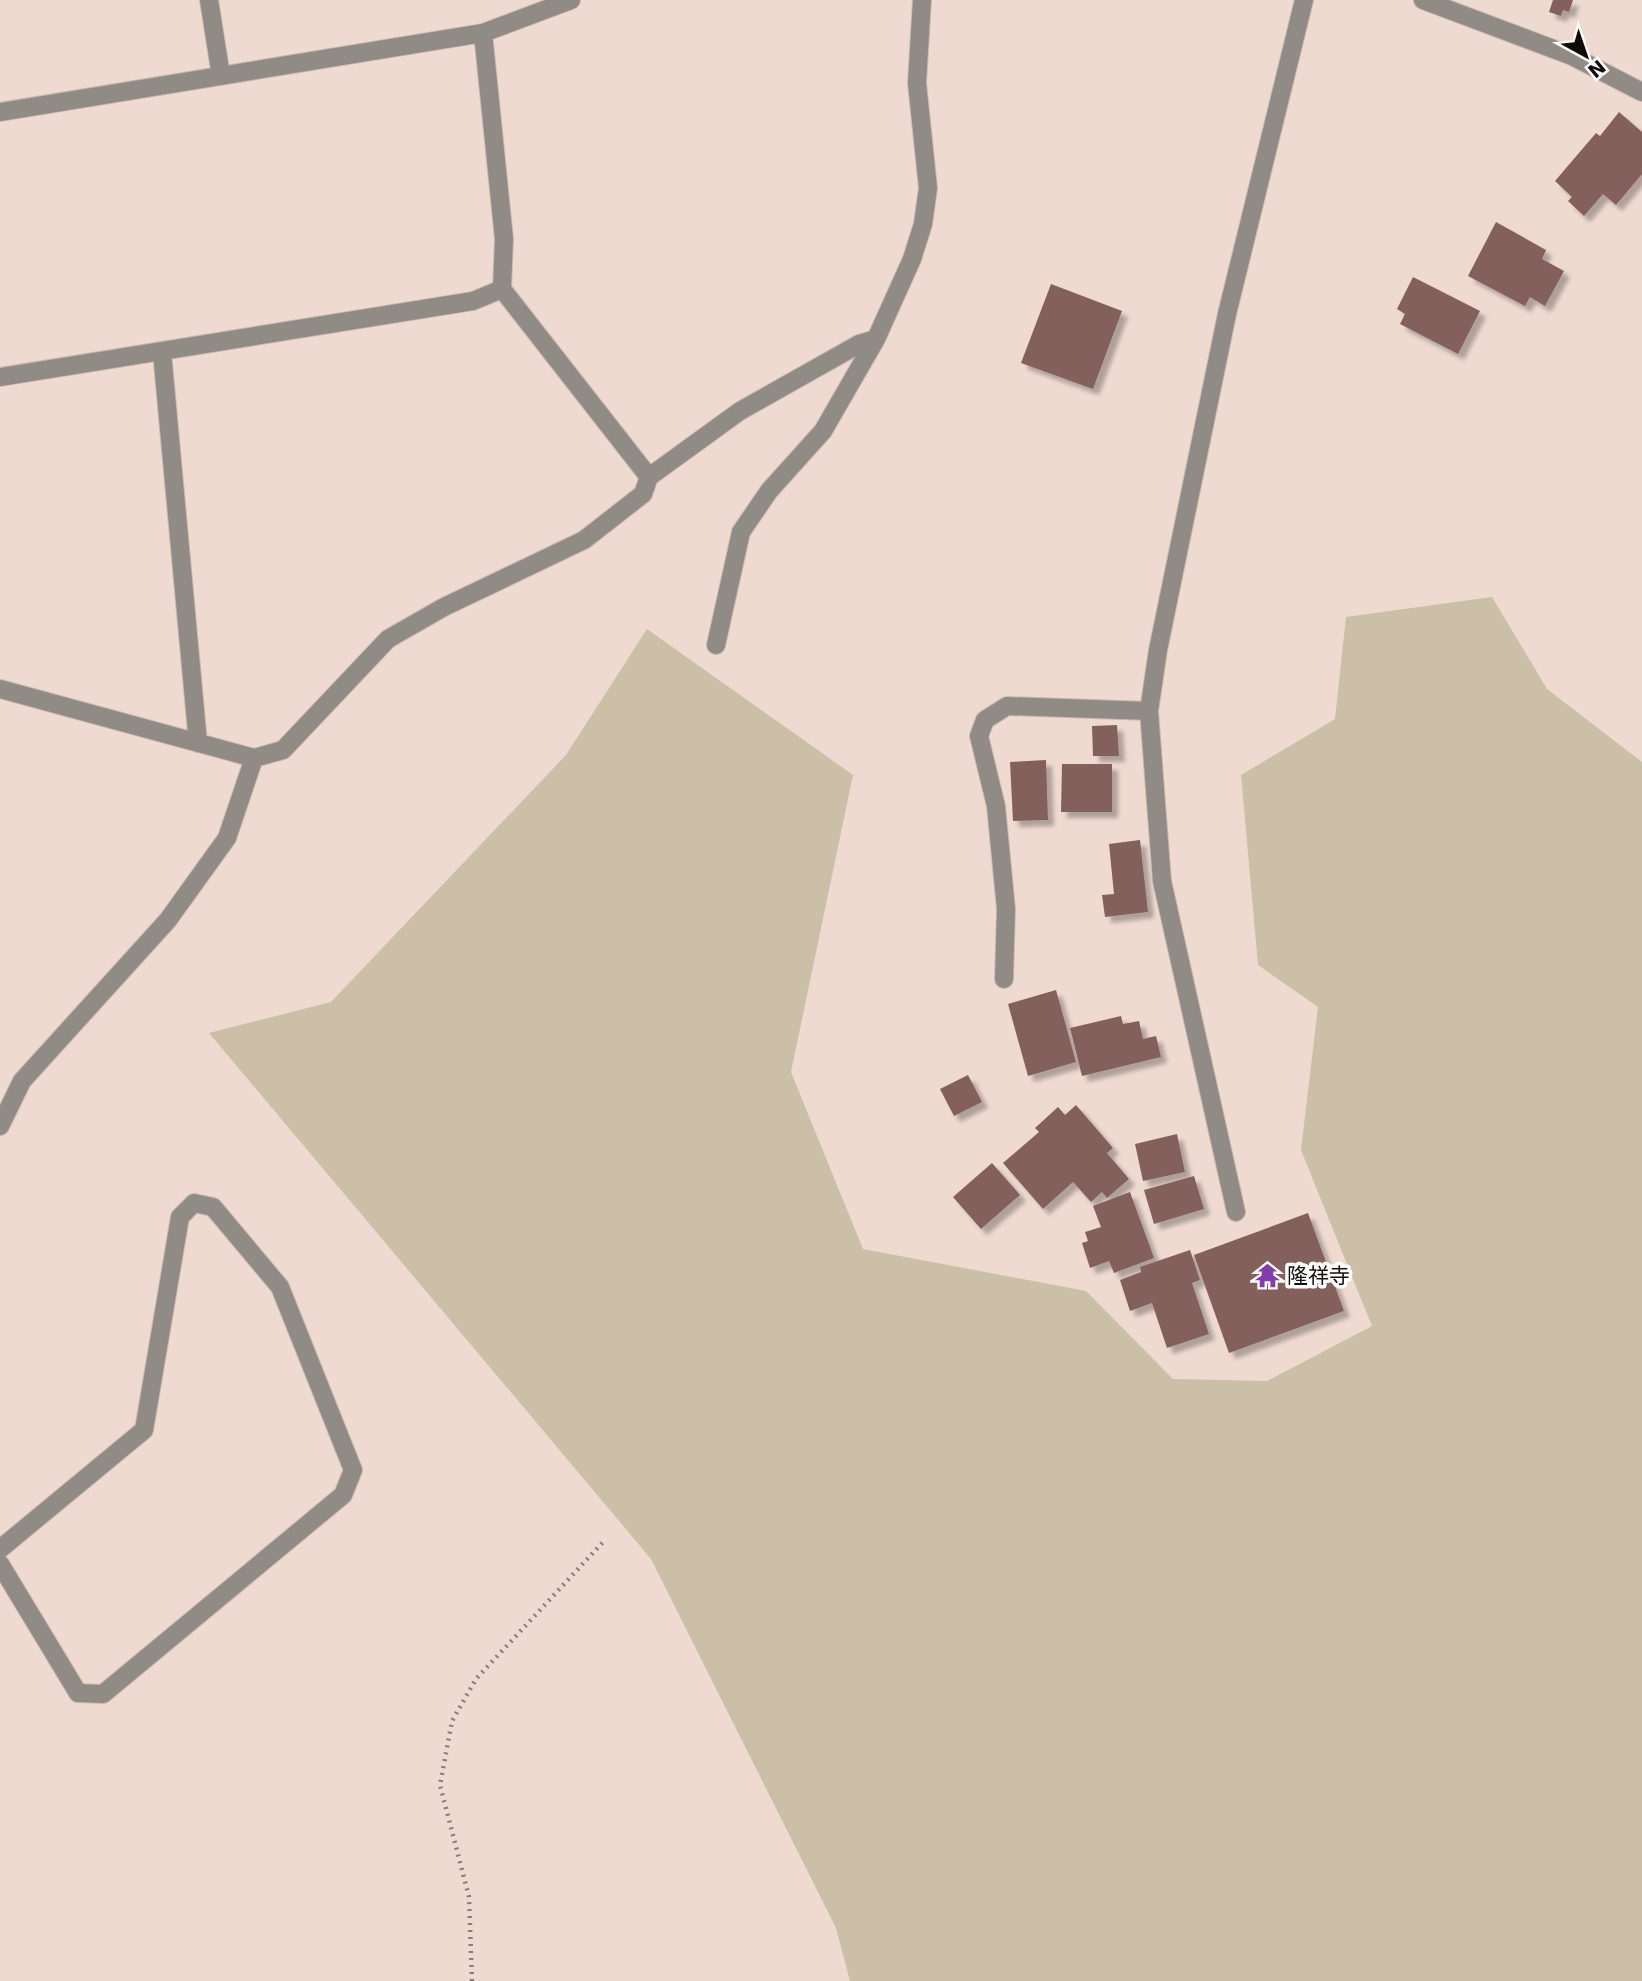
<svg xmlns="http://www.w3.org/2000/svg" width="1642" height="1981" viewBox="0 0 1642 1981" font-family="'DejaVu Sans','Noto Sans JP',sans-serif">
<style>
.green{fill:#cbbfa8}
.building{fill:#83605b;filter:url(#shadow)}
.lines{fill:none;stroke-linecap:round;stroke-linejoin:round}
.minor-casing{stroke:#cbb9b0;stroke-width:20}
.path{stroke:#8a7d76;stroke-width:4.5;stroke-dasharray:2 5;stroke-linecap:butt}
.minor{stroke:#918b85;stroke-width:18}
.labels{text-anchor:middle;stroke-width:7;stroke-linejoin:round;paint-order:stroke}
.poi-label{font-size:21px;fill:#110b08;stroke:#fff;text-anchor:start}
</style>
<defs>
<filter id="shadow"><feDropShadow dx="6" dy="6" stdDeviation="2" flood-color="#0004"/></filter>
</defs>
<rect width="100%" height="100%" fill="#eedad0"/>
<path class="green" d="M1492 597 1547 689 1642 762V1981H850L836 1928 651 1559 209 1033 331 1002 566 755 647 629 853 775 791 1072 863 1249 1086 1291 1173 1379 1267 1381 1372 1326 1301 1150 1318 1007 1258 965 1241 775 1335 719 1346 617Z"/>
<path class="building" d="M1553 0H1573L1569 12 1563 10 1561 16 1549 12Z
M1619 112 1642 132V174L1616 205 1603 194 1584 216 1568 201 1572 197 1555 181 1596 133 1600 136Z
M1496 222 1546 250 1542 259 1564 271 1545 306 1530 297 1525 306 1468 276Z
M1413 277 1480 311 1458 354 1400 324 1405 314 1397 309Z
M1051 284 1122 311 1093 389 1021 363Z
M1117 725 1119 756H1093L1092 726Z
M1046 760 1048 820 1013 821 1010 762Z
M1062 764H1112V812H1061Z
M1140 840 1148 912 1105 917 1102 895 1114 894 1109 844Z
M1056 990 1076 1062 1028 1076 1008 1004Z
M1121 1016 1123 1024 1139 1021 1143 1039 1156 1036 1161 1057 1082 1076 1070 1028Z
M968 1075 982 1102 954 1116 940 1089Z
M1076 1105 1113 1148 1107 1153 1129 1179 1107 1198 1102 1192 1091 1202 1073 1182 1043 1209 1003 1163 1039 1132 1035 1128 1058 1107 1065 1115Z
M1177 1134 1185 1172 1143 1181 1135 1144Z
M992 1163 1020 1195 981 1229 953 1197Z
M1194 1176 1204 1209 1154 1224 1144 1190Z
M1130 1192 1154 1258 1114 1273 1109 1261 1090 1268 1082 1243 1088 1241 1085 1232 1101 1227 1093 1206Z
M1308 1213 1344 1311 1229 1353 1194 1255Z
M1190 1250 1200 1280 1192 1283 1209 1334 1167 1348 1152 1303 1130 1311 1120 1280 1141 1272 1140 1267Z"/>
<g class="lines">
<defs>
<path id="minor" d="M209 0 221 76
M1423 0 1572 56 1642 92
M483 33 504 239 502 289 649 477
M0 112 483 33 571 0
M162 352 198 743
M0 377 473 301 502 289
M716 645 741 532 769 491 823 431 876 339 912 259 923 224 928 188 917 83 922 0
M0 689 254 758 283 750 388 639 444 607 584 540 643 494 649 477 740 411 859 344 876 339
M1004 979 1006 909 996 806 979 736 985 720 1007 706 1149 711
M0 1126 22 1081 168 920 227 838 254 758
M1236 1212 1162 881 1149 711 1158 650 1227 314 1304 0
M0 1549 144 1430 180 1217 194 1203 213 1207 280 1287 353 1470 343 1495 103 1694 78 1693 0 1564"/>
</defs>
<use href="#minor" class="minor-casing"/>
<path class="path" d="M472 1981 469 1897 440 1785 452 1721 476 1679 605 1540"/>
<use href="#minor" class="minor"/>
</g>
<defs>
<symbol id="temple-bare" viewBox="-9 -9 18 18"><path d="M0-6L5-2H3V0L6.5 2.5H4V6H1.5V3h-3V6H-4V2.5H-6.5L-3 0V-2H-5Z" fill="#843bae" stroke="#fff" stroke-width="2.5" paint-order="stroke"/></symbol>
</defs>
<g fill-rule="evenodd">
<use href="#temple-bare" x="1250" y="1258" width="35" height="35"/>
</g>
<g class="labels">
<g class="poi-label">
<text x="1287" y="1283">隆祥寺</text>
</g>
</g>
<g transform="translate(1586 56) rotate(140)" stroke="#ffffff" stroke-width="5" paint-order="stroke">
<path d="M0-5L12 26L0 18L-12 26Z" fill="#110b08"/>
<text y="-10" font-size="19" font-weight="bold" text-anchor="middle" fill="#110b08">N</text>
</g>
</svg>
